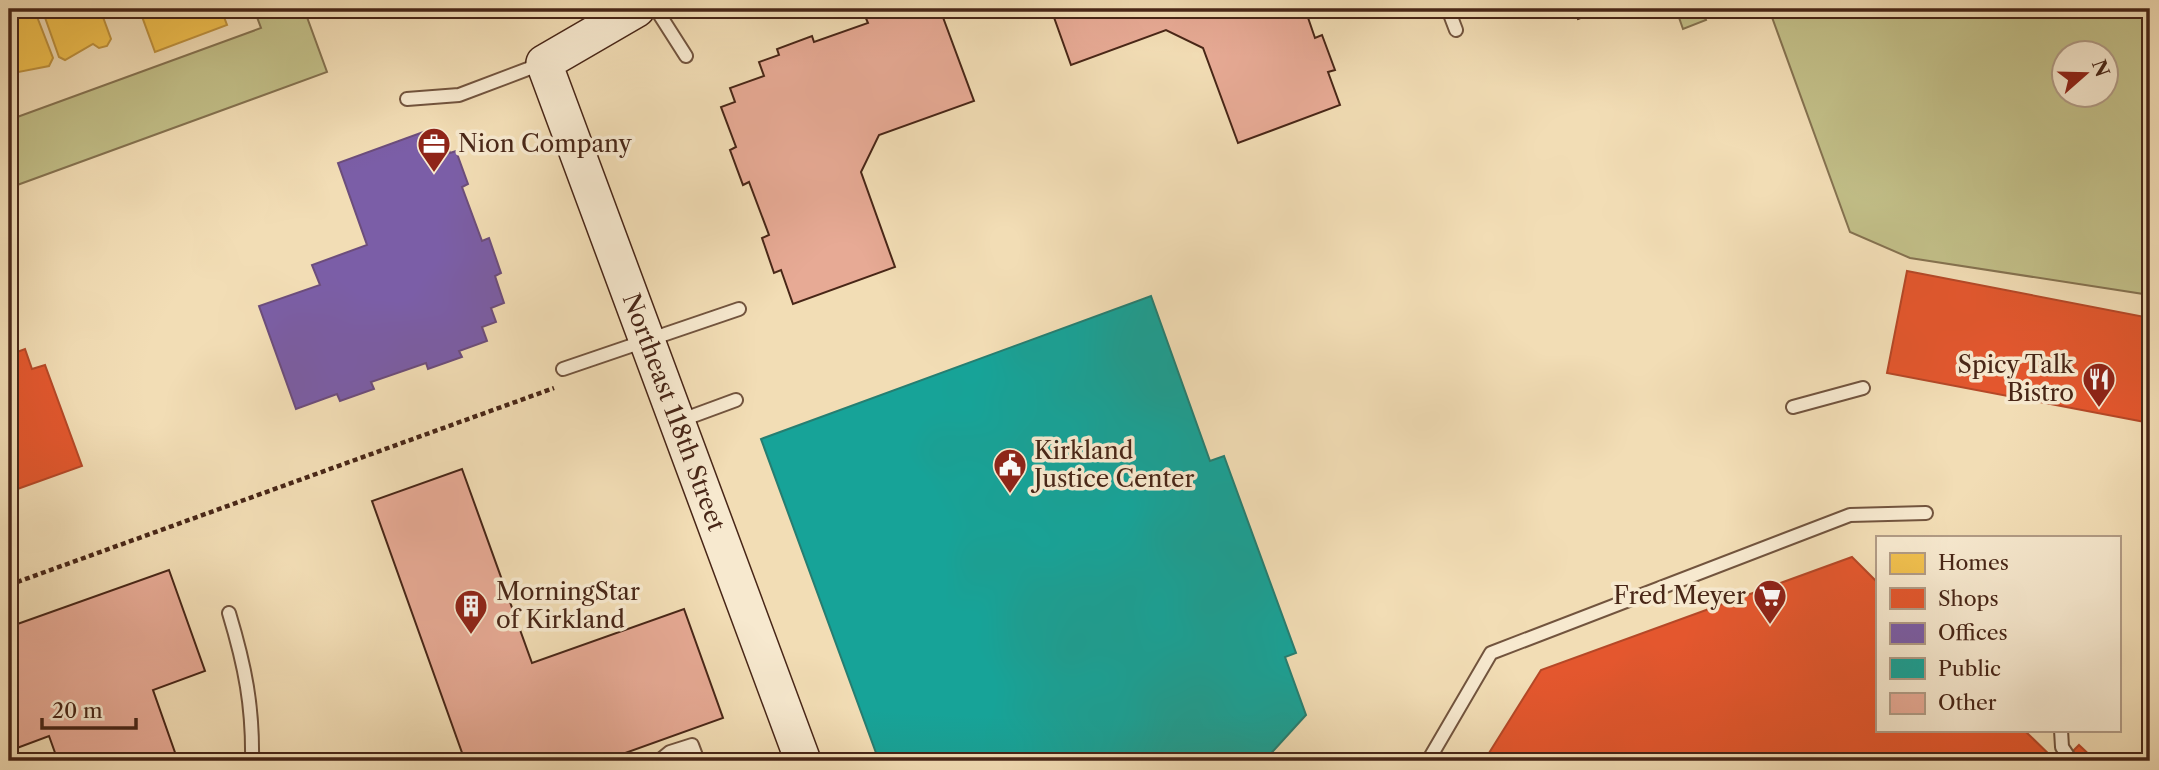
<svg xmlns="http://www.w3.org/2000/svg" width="2159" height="770" viewBox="0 0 2159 770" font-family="'Libre Caslon Text',serif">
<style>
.green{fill:#c2bf88;stroke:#857250;stroke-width:2;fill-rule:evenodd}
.homes{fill:#f2c14e;stroke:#bf923e;stroke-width:2}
.shops{fill:#e4572e;stroke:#b54827;stroke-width:2}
.offices{fill:#7b5ea7;stroke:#6c4d7c;stroke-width:2}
.public{fill:#17a398;stroke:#267e71;stroke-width:2}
.building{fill:#e7aa95;stroke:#482617;stroke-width:2}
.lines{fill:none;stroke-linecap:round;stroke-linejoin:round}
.lane-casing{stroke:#72543e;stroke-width:16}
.secondary-casing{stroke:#482617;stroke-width:38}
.path{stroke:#482617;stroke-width:4.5;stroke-dasharray:5 3.5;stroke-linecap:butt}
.lane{stroke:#f7e9cf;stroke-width:12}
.secondary{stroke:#f7e9cf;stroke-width:35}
.labels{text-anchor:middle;stroke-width:7;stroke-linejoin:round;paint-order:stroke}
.poi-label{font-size:24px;fill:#482617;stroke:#f7e9cf;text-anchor:start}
.street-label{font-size:24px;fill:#482617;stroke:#f7e9cf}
</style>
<rect width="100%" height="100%" fill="#f2ddb5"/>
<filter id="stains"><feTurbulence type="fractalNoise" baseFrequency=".00286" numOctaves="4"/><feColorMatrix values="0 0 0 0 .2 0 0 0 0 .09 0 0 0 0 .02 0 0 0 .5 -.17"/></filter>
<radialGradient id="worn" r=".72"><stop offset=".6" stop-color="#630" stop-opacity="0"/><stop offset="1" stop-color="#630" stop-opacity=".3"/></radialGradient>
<path class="green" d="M254 9H304L327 72 9 188V120L261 28Z
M1676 9H1714L1703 13 1706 20 1683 29Z
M1769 9H2150V295L1910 258 1850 232ZM2064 52H2106V94H2064Z"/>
<path class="homes" d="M9 9H34L53 58 49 66 18 72 16 79 9 82Z
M42 9H100L111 39 107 46 99 48 93 44 65 60 59 57Z
M146 9H221L227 25 155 52 140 11Z"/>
<path class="shops" d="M1907 271 2150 318V423L1887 373Z
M25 349 32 369 45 365 82 466 9 492V355Z
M1852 557 1877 582V730H2024L2056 761H1484L1541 670Z
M2079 745 2096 761H2063Z"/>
<path class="offices" d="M426 131 431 144 445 139 450 153 456 151 468 184 462 187 482 241 489 238 501 273 495 276 504 303 491 308 496 322 482 327 487 341 459 351 462 357 428 369 426 363 371 382 374 389 340 401 337 394 296 409 259 306 320 285 312 265 367 245 338 163Z"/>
<path class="public" d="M1151 296 1210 461 1224 456 1296 653 1285 657 1306 715 1264 761H879L761 439Z"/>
<path class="building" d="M887 9H925L928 17 941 12 974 101 879 135 861 172 895 267 793 304 781 270 774 273 762 238 769 235 749 182 743 185 730 150 736 147 721 107 735 102 730 88 764 76 759 62 779 55 777 49 812 36 814 42 868 23 865 16Z
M1051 9H1305L1315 38 1322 35 1335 70 1328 72 1340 105 1238 143 1203 48 1166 30 1071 65Z
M1574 9H1605L1578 19Z
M462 469 532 663 684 609 723 718 603 761H465L372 501Z
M169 570 205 671 153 690 178 761H58L49 736 9 751V627Z"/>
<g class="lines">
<defs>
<path id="lane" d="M656 9 686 56
M1448 9 1456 30
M407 99 459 95 541 64
M563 369 739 309
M1793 407 1863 388
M679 421 736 400
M229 613C245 666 253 706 252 761
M2061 730 2062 747 2068 756
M659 761 670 752 692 745 698 761
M1428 761 1491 653 1850 515 1926 513"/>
<g id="secondary">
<path id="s1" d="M637 9 544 63 803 761"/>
</g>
</defs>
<use href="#lane" class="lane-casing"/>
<use href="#secondary" class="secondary-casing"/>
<path class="path" d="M9 585 554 388"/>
<use href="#lane" class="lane"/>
<use href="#secondary" class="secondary"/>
</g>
<defs>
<symbol id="office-pin" viewBox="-11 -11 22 30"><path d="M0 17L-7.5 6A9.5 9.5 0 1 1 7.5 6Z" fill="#8f2418" stroke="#f7e9cf"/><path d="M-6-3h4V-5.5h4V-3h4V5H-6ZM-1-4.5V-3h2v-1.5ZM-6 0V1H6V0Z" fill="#fff"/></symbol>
<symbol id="restaurant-pin" viewBox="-11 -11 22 30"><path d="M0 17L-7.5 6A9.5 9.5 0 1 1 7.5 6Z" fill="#8f2418" stroke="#f7e9cf"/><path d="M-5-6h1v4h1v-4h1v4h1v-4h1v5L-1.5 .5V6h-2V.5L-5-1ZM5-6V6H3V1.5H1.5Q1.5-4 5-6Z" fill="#fff"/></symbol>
<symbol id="civic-pin" viewBox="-11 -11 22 30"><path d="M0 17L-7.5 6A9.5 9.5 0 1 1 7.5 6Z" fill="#8f2418" stroke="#f7e9cf"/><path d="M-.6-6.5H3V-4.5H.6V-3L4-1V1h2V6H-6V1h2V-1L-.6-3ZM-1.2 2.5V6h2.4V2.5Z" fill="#fff"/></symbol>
<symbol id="supermarket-pin" viewBox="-11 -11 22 30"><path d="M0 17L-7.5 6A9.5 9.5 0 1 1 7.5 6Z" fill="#8f2418" stroke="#f7e9cf"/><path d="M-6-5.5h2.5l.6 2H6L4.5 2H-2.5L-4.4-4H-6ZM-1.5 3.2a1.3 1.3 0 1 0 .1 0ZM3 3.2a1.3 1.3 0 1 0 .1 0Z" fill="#fff"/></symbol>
<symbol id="building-pin" viewBox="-11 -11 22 30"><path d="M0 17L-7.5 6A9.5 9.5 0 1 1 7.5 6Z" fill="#8f2418" stroke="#f7e9cf"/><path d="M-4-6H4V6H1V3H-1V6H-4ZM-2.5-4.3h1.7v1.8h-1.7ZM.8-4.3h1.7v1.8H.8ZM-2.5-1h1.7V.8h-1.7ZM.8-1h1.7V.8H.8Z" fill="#fff"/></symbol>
</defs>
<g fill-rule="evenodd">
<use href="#office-pin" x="415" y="125" width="38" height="52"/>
<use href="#restaurant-pin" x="2080" y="360" width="38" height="52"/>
<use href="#civic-pin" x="991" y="446" width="38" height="52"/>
<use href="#supermarket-pin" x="1751" y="577" width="38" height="52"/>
<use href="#building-pin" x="452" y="587" width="38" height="52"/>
</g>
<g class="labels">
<g class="poi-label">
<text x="458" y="152">Nion Company</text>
<text x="2074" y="373" text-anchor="end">Spicy Talk<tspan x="2074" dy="28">Bistro</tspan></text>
<text x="1034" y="459">Kirkland<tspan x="1034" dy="28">Justice Center</tspan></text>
<text x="496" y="600">MorningStar<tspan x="496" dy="28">of Kirkland</tspan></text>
<text x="1746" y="604" text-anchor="end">Fred Meyer</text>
</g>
<g class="street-label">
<text dy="8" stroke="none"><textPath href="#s1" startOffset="480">Northeast 118th Street</textPath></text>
</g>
</g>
<rect width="2159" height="770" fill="none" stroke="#f2ddb5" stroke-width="35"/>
<rect x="10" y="10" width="2138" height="749" fill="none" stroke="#482617" stroke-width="3.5"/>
<rect x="18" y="18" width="2124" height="735" fill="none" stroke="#482617" stroke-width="2"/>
<rect x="1876" y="536" width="245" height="196" fill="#f7e9cf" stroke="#b19b85" stroke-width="2"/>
<rect x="1890" y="553" width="35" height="21" fill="#f2c14e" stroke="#b19b85" stroke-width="2"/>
<text x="1938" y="570" font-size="21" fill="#482617">Homes</text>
<rect x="1890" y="588" width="35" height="21" fill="#e4572e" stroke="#b19b85" stroke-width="2"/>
<text x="1938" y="606" font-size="21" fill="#482617">Shops</text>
<rect x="1890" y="623" width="35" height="21" fill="#7b5ea7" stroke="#b19b85" stroke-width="2"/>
<text x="1938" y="640" font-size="21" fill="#482617">Offices</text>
<rect x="1890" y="658" width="35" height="21" fill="#17a398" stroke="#b19b85" stroke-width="2"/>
<text x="1938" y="676" font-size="21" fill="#482617">Public</text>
<rect x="1890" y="693" width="35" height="21" fill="#e7aa95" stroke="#b19b85" stroke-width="2"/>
<text x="1938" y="710" font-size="21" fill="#482617">Other</text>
<g transform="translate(2085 74) rotate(70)"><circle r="33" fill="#f7e9cf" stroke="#b19b85" stroke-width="2"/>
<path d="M0-5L12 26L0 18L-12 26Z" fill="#8f2418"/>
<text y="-10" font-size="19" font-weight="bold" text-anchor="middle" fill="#482617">N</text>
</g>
<path d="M42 718v10h94v-10" fill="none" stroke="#482617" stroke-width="3.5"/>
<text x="52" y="718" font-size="21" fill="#482617" stroke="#f7e9cf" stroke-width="5" paint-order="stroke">20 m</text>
<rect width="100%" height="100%" filter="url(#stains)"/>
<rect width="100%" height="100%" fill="url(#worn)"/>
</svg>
